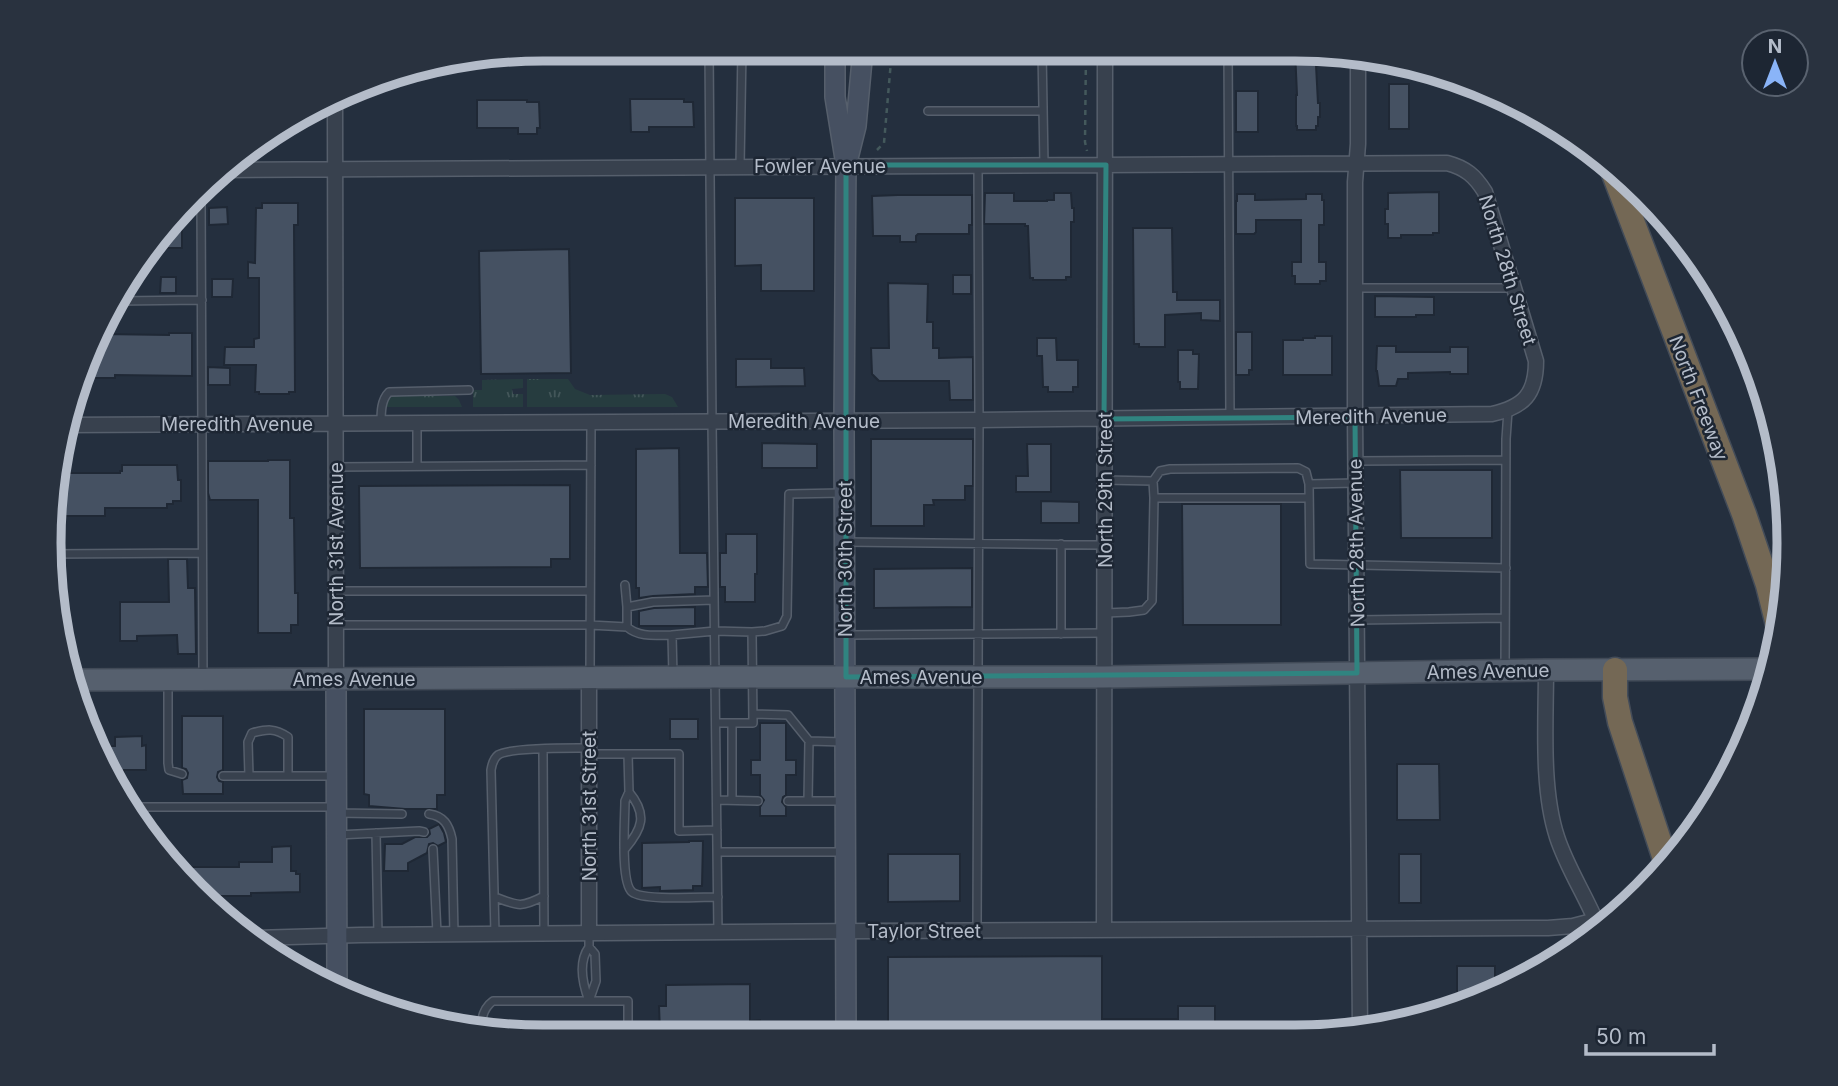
<svg xmlns="http://www.w3.org/2000/svg" width="1838" height="1086" viewBox="0 0 1838 1086" font-family="Inter,sans-serif">
<style>
.grass{fill:url(#grass-tufts)}
.building{fill:#455162;stroke:#1f2835;stroke-width:2}
.lines{fill:none;stroke-linecap:round;stroke-linejoin:round}
.lane-casing{stroke:#565f6c;stroke-width:10}
.street-casing{stroke:#565f6c;stroke-width:17}
.secondary-casing{stroke:#565f6c;stroke-width:22}
.primary-casing{stroke:#414a57;stroke-width:24}
.highway-casing{stroke:#434c59;stroke-width:27}
.path{stroke:#44595c;stroke-width:2.5;stroke-dasharray:5 5;stroke-linecap:butt}
.lane{stroke:#38414e;stroke-width:7}
.street{stroke:#38414e;stroke-width:14}
.secondary{stroke:#465061;stroke-width:19}
.primary{stroke:#56606e;stroke-width:21}
.highway{stroke:#746855;stroke-width:24}
.marked{fill:none;stroke:#308480;stroke-width:5;stroke-linejoin:round}
.labels{text-anchor:middle;stroke-width:5;stroke-linejoin:round;paint-order:stroke}
.street-label{font-size:19px;fill:#b4bcc9;stroke:#1d2633}
.rim{fill:none;stroke:#b4bcc9;stroke-width:9}
</style>
<defs>
<pattern id="grass-tufts" width="24" height="20" patternUnits="userSpaceOnUse" patternTransform="scale(1.75)"><rect width="24" height="20" fill="#263c3f"/><path d="M3 7l-1-3M5 7V3M7 7l1-3M15 17l-1-3M17 17v-4M19 17l1-3" fill="none" stroke="#435659"/></pattern>
</defs>
<rect width="100%" height="100%" fill="#242f3e"/>
<path class="grass" d="M523 379V388L512 389 513 394H523V407H473V390H482V380Z
M527 379H568L575 389 590 395 665 394 672 397 678 407H527Z
M392 396H455L459 400 462 407H387V402Z"/>
<path class="building" d="M1295 50H1325V65H1316L1318 103H1320V117H1318V126H1316V130H1297V126H1296V95H1297Z
M1389 84H1409V129H1389Z
M1236 91H1258V132H1236Z
M630 99H684V102H693L694 127H649V132H631Z
M477 100H527V102H539L540 128H537V134H518V128H477Z
M1439 192V233H1433V235H1401V238H1388V224H1385V209H1388V193Z
M985 193H1014V201H1047V200H1054V193H1071L1072 208H1074V222H1071V277H1066V280H1033V278H1030L1028 226H1025V224H984Z
M1237 194H1255V200L1306 199V194H1322V200H1324V225H1319V262H1326V281H1320V284H1295V276H1292V262H1301V220H1256V232L1254 234H1236V201H1237Z
M898 195H972V225H969V234H918L916 236V242H900V236H873L872 196Z
M735 198H814V291H761V265L735 266Z
M262 203H298V225H294L295 392H289V394H259V392H255L256 365H224L225 347H254V339L259 338V278H248V262L255 263 256 208H262Z
M227 207 228 224 209 225V208Z
M182 216V248H151Z
M1133 228H1172L1173 292H1177V300H1220V321L1201 320V313L1165 315V347H1139V344H1134Z
M569 249 571 373 481 374 479 251Z
M953 275H971V294H953Z
M161 277H176V293H160Z
M212 279H233L232 297H212Z
M888 283 928 284 927 322H933V348H939V358L973 357V400H950L949 381H879L872 374 871 348H889Z
M1375 296 1434 297V315H1416V317H1375Z
M1236 332H1252V370H1249V375H1236Z
M169 333H192V376L115 375V378H92V357L103 334 169 335Z
M1315 336H1332V375H1283V340H1303V338H1315Z
M1037 338H1056L1057 360H1078V387H1073V392H1048V387H1043L1042 356H1037Z
M1377 346H1396V352H1450V347H1468V374H1450V372L1408 373V379H1398L1396 386H1379L1377 371H1376Z
M1178 350H1193V354H1199L1198 389H1180V382H1178Z
M736 359H771V368H804L805 386 736 387Z
M208 367 230 368V385H208Z
M871 439H973V486H965V500H933L934 505H924V526H871Z
M762 443 817 444V468H762Z
M1027 444H1051V492H1016V476H1028Z
M679 448 680 553H707L708 587H695V594L653 596 639 598V588H636V449Z
M268 460H290V518H294L295 593H298V625H291V633H258V500H210L208 493V461H268Z
M122 465H177L178 480H181V501H173V504H167V508H105V516H65V505H54L58 473H120V471H122Z
M1400 470H1492V538H1401Z
M570 485V559H551V567L360 568 359 486Z
M1041 501 1079 502V523H1041Z
M1182 504H1281V625H1183Z
M726 534H757V574H755V602H725V587H720V553H726Z
M168 559H187L188 588H195L196 654H178L177 635 137 636V641H120V602H169Z
M972 568V607L874 608V569Z
M695 607V626H639V611L654 608Z
M364 709H445V795H437V809H405L369 806V795L364 794Z
M182 716H223V770L218 772 217 777 219 781 223 782V794H183L182 780 187 778 188 773 186 769 182 768Z
M670 719H698V739H670Z
M760 723H786V760H796V775H786V795L783 797 782 802 786 807V816H760V807L764 800 760 795V775H751V760H760Z
M142 736V746L146 745V770H124V794L110 768V746H115V737Z
M1397 764H1439L1440 820H1397Z
M439 824 444 833 446 842 438 846 433 843 429 844 427 853 408 863V871H384L385 844H402L415 837H427L430 834 429 829Z
M689 841H703L702 886H693V890L660 891V887L642 888V843L689 842Z
M291 846V871H296V874H300V892L251 893V896H207L176 867H239V862H272V847Z
M888 854H960V901L888 902Z
M1399 854H1421V903H1399Z
M1102 956V1019H1178V1006H1215V1036H888V957Z
M1457 966H1495V992L1457 1009Z
M750 984V1021L760 1020V1036H665V1032H660L659 1006H666V985Z"/>
<g class="lines">
<defs>
<path id="lane" d="M709 49 712 422 718 933
M1042 50 1044 165
M1228 50 1230 417
M928 111H1043
M740 166 742 49
M201 195 203 677
M1356 288H1515
M118 301 202 300
M417 423V466
M381 424C381 412 381 400 389 392L469 390
M1356 461 1506 460
M336 467 591 465
M1104 480 1153 481 1154 498 1152 601 1144 610 1129 612 1105 613
M1153 481 1160 471 1170 469 1298 468 1306 472 1309 484 1310 564 1506 568
M1309 484 1355 483
M1154 498H1308
M846 542 1104 545
M51 554 202 553
M625 585 627 607
M336 591H590
M1357 620 1505 618
M337 625H590L627 627
M1061 634V544
M672 635C656 635 640 638 627 627V607L653 602 714 600
M847 635 1104 633
M1505 670 1506 439 1508 411
M673 676 672 635 715 631 752 632
M590 677 591 422
M168 681V763L169 770 182 774
M753 714 788 715 809 741 844 742
M716 723H753L752 632 765 631 782 626 787 616 789 494 841 493
M732 723V800
M543 750 544 934
M589 754H679V831L717 830
M628 754 629 792 625 801C625 818 620 882 632 892 643 901 701 897 718 897
M223 776H335
M249 776 248 742 252 733C267 729 275 728 288 737V776
M717 800 758 801
M788 801H842
M808 801 809 741
M132 807H335
M337 813 402 814
M429 814C444 816 449 825 452 839L454 935
M376 833 378 935
M337 835 419 831 424 832
M433 849 437 934
M625 849C642 829 648 815 629 792
M717 852H842
M495 897C518 906 521 908 544 896
M977 930 979 420 978 166
M495 934 491 770C492 764 494 758 498 755 510 747 572 748 589 748
M589 934V947L595 954 596 981 589 1001C583 985 578 962 589 947
M481 1030C481 1019 483 1008 493 1001H628V1036"/>
<path id="street" d="M1358 56V144L1355 182V417L1360 1030
M335 101 336 679
M65 425 979 420 1492 414C1524 407 1536 394 1536 361L1485 192C1475 176 1466 168 1447 163L225 170
M1546 670C1546 722 1541 788 1557 837 1567 868 1586 896 1598 926
M1104 930 1105 50
M589 934V677
M252 938 360 935 874 931 1548 928 1573 926 1596 920"/>
<path id="secondary" d="M835 49V97L846 165 844 420 846 1036
M848 158 856 126 863 49
M336 679 337 987"/>
<path id="primary" d="M72 680 715 677H1104L1546 670 1770 669"/>
<path id="highway" d="M1611 166 1744 514 1768 585 1780 633
M1615 670V697L1620 722 1667 865"/>
</defs>
<use href="#lane" class="lane-casing"/>
<use href="#street" class="street-casing"/>
<use href="#secondary" class="secondary-casing"/>
<use href="#primary" class="primary-casing"/>
<use href="#highway" class="highway-casing"/>
<path class="path" d="M1086 50 1085 142 1087 151
M877 150 884 143 892 49"/>
<use href="#lane" class="lane"/>
<use href="#street" class="street"/>
<use href="#secondary" class="secondary"/>
<use href="#primary" class="primary"/>
<use href="#highway" class="highway"/>
</g>
<path class="marked" d="M846 165H1106L1104 419 1355 417 1357 673 846 677Z"/>
<g class="labels">
<g class="street-label">
<text x="820" y="173">Fowler Avenue</text>
<text transform="translate(1508 270) rotate(73)" y="7">North 28th Street</text>
<text transform="translate(1699 398) rotate(69)" y="7">North Freeway</text>
<text transform="translate(1371 416) rotate(-1)" y="7">Meredith Avenue</text>
<text x="804" y="428">Meredith Avenue</text>
<text x="237" y="431">Meredith Avenue</text>
<text transform="translate(1105 490) rotate(-90)" y="7">North 29th Street</text>
<text transform="translate(1356 543) rotate(-91)" y="7">North 28th Avenue</text>
<text transform="translate(336 544) rotate(-90)" y="7">North 31st Avenue</text>
<text transform="translate(845 559) rotate(-90)" y="7">North 30th Street</text>
<text transform="translate(1488 671) rotate(-1)" y="7">Ames Avenue</text>
<text x="921" y="684">Ames Avenue</text>
<text x="354" y="686">Ames Avenue</text>
<text transform="translate(589 806) rotate(-90)" y="7">North 31st Street</text>
<text x="924" y="938">Taylor Street</text>
</g>
</g>
<path d="M0 0H1838V1086H0ZM543 61H1295A482 482 0 0 1 1777 543V543A482 482 0 0 1 1295 1025H543A482 482 0 0 1 61 543V543A482 482 0 0 1 543 61Z" fill="#29323f" fill-rule="evenodd"/>
<path class="rim" d="M543 61H1295A482 482 0 0 1 1777 543V543A482 482 0 0 1 1295 1025H543A482 482 0 0 1 61 543V543A482 482 0 0 1 543 61Z"/>
<g transform="translate(1775 63)"><circle r="33" fill="#1d2633" stroke="#59626f" stroke-width="2"/>
<path d="M0-5L12 26L0 18L-12 26Z" fill="#8ab4f8"/>
<text y="-10" font-size="19" font-weight="bold" text-anchor="middle" fill="#b4bcc9">N</text>
</g>
<path d="M1586 1044v10h128v-10" fill="none" stroke="#b4bcc9" stroke-width="3.5"/>
<text x="1596" y="1044" font-size="21" fill="#b4bcc9" stroke="#1d2633" stroke-width="5" paint-order="stroke">50 m</text>
</svg>
